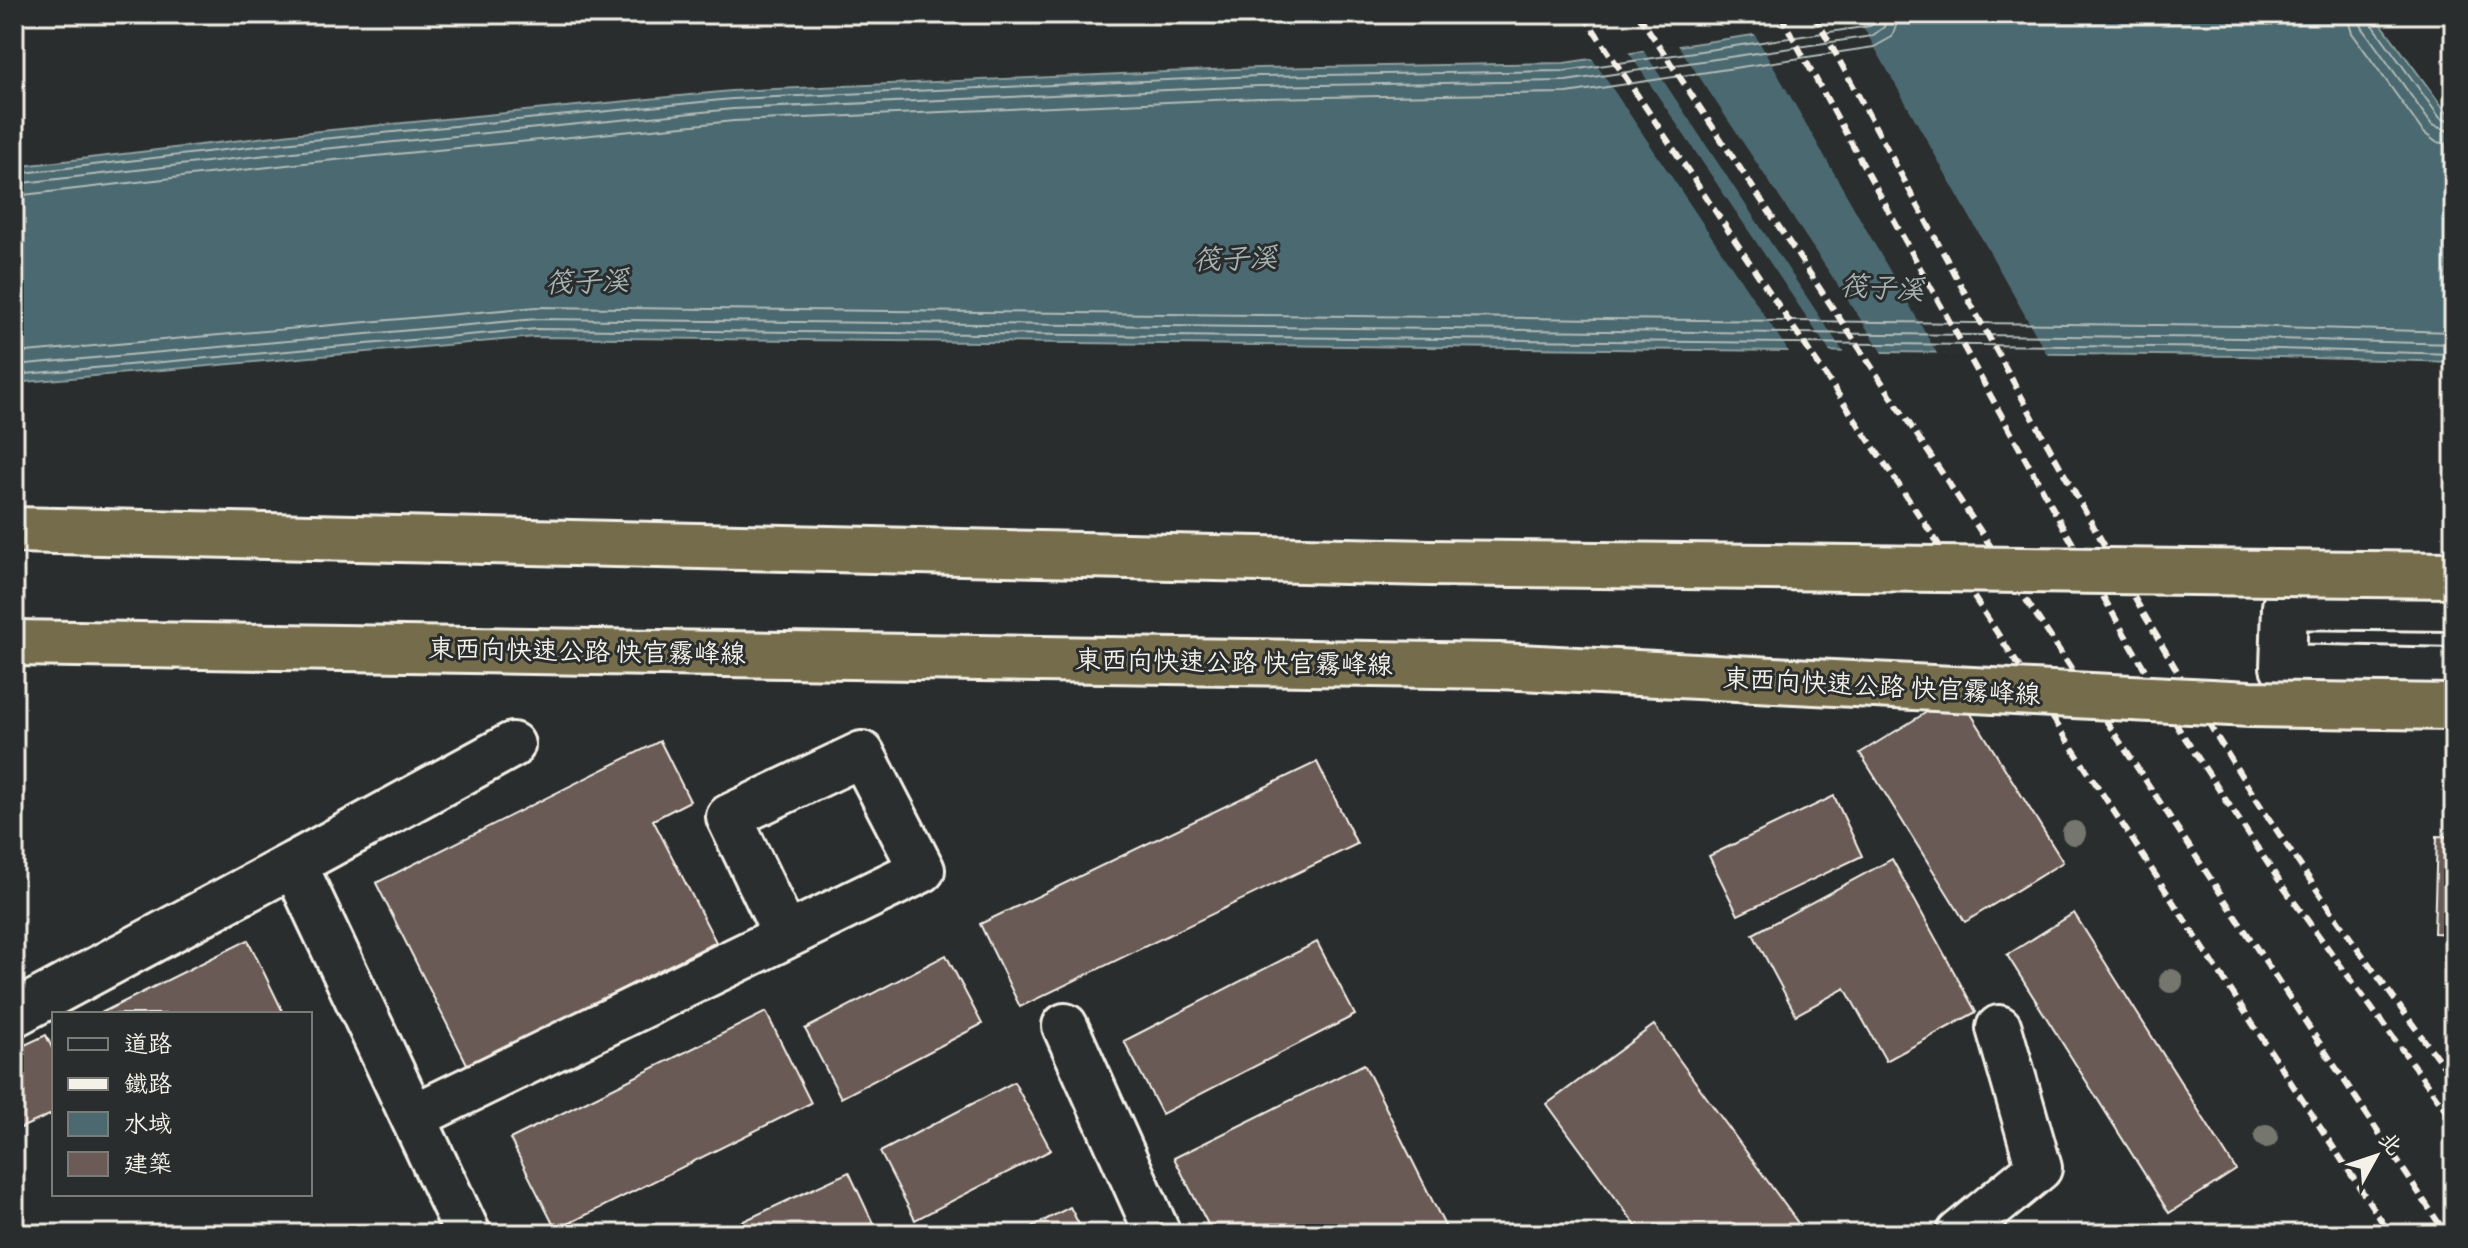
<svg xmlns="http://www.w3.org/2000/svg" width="2468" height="1248" viewBox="0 0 2468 1248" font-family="Itim,'LXGW WenKai TC',sans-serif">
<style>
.water{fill:#4c696f;stroke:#8f9f9f;stroke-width:2}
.pier{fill:#2a2d2e}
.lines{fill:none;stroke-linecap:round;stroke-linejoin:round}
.shore{stroke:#b1bbb8;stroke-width:2}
.building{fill:#6b5a55;stroke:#f4f1e8;stroke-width:2}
.minor-casing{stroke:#f4f1e8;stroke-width:50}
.minor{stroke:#2a2d2e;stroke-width:44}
.rail{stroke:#f4f1e8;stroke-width:6;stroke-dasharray:12 6;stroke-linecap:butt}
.highway-bridge-casing{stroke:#f4f1e8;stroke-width:50;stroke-linecap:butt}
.highway-bridge{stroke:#746c4b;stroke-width:44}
.tree{fill:#75776e}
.labels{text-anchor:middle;stroke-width:6;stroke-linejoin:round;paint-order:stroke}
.street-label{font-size:26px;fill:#f4f1e8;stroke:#2a2d2e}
.water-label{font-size:28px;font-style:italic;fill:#a8b4b2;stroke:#2a2d2e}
</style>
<rect width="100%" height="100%" fill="#2a2d2e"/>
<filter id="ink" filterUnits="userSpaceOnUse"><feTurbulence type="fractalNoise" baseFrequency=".0125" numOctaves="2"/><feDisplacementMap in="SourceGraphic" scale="16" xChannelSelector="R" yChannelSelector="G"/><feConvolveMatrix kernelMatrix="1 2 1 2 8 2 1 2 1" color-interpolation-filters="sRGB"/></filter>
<g filter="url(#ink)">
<path class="water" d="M1895 14H2374L2447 113 2454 116V362L2242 356 536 337 14 383V167L300 133 731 91 1258 68 1564 63Z"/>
<path class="pier" d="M1857 16 2049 358 1939 357 1753 31Z
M1676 42 1885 356H1846L1641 47Z
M1627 50 1832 355H1791L1590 55Z"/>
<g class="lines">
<path class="shore" d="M2346 14 2352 33 2423 132 2436 142 2454 145
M2358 14 2362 27 2432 125 2454 133
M2369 14 2370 21 2440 118 2454 123
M14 174 301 141 732 99 1258 76 1565 71 1870 26 1876 22 1878 14
M14 184 302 151 733 109 1259 86 1566 81 1872 36 1884 27 1888 14
M14 196 304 163 734 121 1259 98 1567 93 1874 47 1892 37 1900 14
M14 353 537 307 2242 326 2454 332
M14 365 537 319 2242 338 2454 344
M14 375 537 329 2242 348 2454 354"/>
</g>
<path class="building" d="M1958 693 2063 862 1965 922 1860 753Z
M660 741 690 801 653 820 716 942 468 1066 376 883Z
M1317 762 1357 844 1020 1007 980 924Z
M1834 796 1862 856 1738 915 1709 856Z
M2437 836 2454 837V934L2434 933Z
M1892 859 1976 1012 1886 1061 1845 988 1796 1015 1753 934Z
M2074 913 2236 1170 2169 1213 2007 955Z
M248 940 284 1014H99Z
M1317 942 1355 1015 1162 1114 1124 1041Z
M946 955 982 1024 841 1098 805 1029Z
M766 1012 811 1103 556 1230 510 1139Z
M1654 1025 1806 1234H1642L1547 1104Z
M46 1035 54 1052V1113L14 1131V1050Z
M1364 1064 1449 1234H1213L1174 1158Z
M1014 1082 1051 1150 915 1220 880 1152Z
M849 1172 878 1234H715L722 1231Z
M1070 1207 1084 1234H1018Z"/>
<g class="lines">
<defs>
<path id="minor" d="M2454 608 2285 606 2283 667 2454 671
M294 864 512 745
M14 1014 294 864 468 1234
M1065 1026 1158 1234
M413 1117 922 870 862 754 729 817 786 936
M1959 1234 2039 1168 1999 1028"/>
</defs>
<use href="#minor" class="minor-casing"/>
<use href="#minor" class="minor"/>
<path class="rail" d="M1583 14 1964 582 2390 1234
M1638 14 2446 1234
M1780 14 2057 516 2179 729 2284 888 2454 1121
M1814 14C1941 246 2063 482 2200 709 2277 837 2364 960 2454 1080
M14 15 15 14"/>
<defs>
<path id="highway-bridge" d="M14 530 1430 563 2454 575
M14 643 1499 666 2250 704 2454 707"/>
</defs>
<use href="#highway-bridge" class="highway-bridge-casing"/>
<use href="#highway-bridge" class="highway-bridge"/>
</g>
<g class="tree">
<circle cx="2074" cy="833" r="12"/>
<circle cx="2171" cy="981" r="12"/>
<circle cx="2266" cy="1136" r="12"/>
</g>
</g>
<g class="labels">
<g class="street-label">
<text transform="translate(587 651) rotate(1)" y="9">東西向快速公路 快官霧峰線</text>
<text transform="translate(1234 662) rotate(1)" y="9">東西向快速公路 快官霧峰線</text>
<text transform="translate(1882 686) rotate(3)" y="9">東西向快速公路 快官霧峰線</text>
</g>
<g class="water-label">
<text transform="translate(1235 258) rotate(-2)" y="10">筏子溪</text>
<text transform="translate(587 281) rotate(-2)" y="10">筏子溪</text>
<text transform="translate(1882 287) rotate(3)" y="10">筏子溪</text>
</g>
</g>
<rect width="2468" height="1248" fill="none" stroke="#2a2d2e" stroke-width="48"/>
<rect x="24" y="24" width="2420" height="1200" fill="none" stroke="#f4f1e8" stroke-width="3" filter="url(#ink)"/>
<rect x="52" y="1012" width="260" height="184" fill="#2a2d2e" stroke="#7b7b78" stroke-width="2"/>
<rect x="68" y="1038" width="40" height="12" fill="#2a2d2e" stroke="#7b7b78" stroke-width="2"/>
<text x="124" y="1052" font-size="24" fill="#f4f1e8">道路</text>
<rect x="68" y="1078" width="40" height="12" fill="#f4f1e8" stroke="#7b7b78" stroke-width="2"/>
<text x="124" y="1092" font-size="24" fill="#f4f1e8">鐵路</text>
<rect x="68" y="1112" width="40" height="24" fill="#4c696f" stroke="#7b7b78" stroke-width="2"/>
<text x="124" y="1132" font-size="24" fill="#f4f1e8">水域</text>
<rect x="68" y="1152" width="40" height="24" fill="#6b5a55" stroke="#7b7b78" stroke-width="2"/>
<text x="124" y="1172" font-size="24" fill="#f4f1e8">建築</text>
<g transform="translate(2376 1156) rotate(50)" stroke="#2a2d2e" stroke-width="6" paint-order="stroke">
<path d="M0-6L14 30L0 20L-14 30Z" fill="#f4f1e8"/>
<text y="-12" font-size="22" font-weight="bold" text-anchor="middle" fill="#f4f1e8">北</text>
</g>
</svg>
